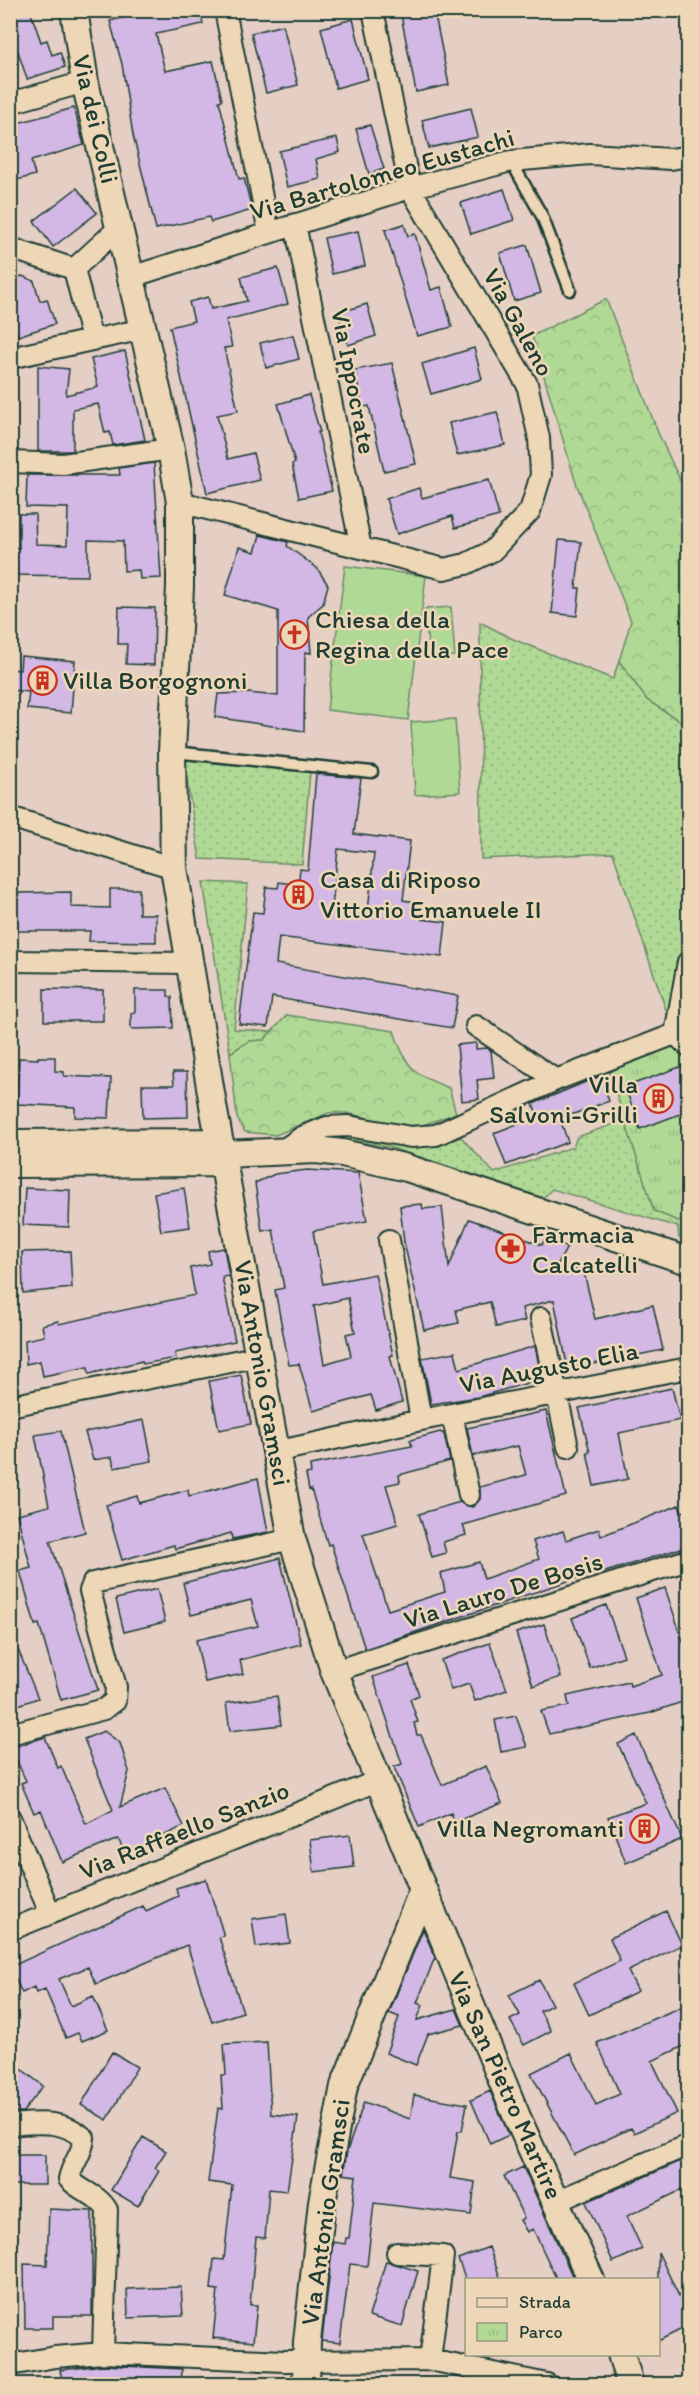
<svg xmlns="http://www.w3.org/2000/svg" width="699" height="2395" viewBox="0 0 699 2395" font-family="Itim,sans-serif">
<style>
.grass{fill:url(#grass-dots);stroke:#688b65;stroke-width:1.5}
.forest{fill:url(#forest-crowns);stroke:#688b65;stroke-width:1.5}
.park{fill:url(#park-tufts);stroke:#688b65;stroke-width:1.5}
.pitch{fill:#b1d996;stroke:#688b65;stroke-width:1.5}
.building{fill:#d3b8e6;stroke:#1f3d34;stroke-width:1.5;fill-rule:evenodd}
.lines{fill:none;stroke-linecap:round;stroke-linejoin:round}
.service-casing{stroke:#1f3d34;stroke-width:15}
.minor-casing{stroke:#1f3d34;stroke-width:24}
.tertiary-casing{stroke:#1f3d34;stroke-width:30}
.service{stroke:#edd7b6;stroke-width:10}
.minor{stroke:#edd7b6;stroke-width:20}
.tertiary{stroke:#edd7b6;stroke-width:26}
.labels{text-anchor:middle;stroke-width:5;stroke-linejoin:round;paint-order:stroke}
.street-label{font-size:26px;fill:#1f3d34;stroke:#edd7b6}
.poi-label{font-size:26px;fill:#1f3d34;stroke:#edd7b6;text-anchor:start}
</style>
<defs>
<pattern id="grass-dots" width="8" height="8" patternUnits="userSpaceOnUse" patternTransform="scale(1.5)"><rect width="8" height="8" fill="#b1d996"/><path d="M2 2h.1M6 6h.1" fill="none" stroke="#98bb82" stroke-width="1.8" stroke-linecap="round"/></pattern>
<pattern id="forest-crowns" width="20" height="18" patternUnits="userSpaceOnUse" patternTransform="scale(1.5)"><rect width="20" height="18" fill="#b1d996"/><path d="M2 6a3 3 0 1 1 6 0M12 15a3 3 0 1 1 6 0" fill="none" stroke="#98bb82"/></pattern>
<pattern id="park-tufts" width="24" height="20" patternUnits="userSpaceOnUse" patternTransform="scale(1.5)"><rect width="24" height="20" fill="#b1d996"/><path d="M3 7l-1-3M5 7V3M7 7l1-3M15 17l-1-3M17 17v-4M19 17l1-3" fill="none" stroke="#98bb82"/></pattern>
</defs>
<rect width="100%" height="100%" fill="#e5cec4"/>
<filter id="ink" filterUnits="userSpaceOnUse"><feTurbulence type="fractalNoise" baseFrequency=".0167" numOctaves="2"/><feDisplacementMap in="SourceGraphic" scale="12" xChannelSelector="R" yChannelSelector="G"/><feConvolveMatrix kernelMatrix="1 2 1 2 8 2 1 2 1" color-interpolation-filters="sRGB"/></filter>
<g filter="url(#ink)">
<path class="grass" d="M480 622 515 640 613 679 619 661 647 700 688 726V914L670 1022 613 853 481 859Z
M189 759 310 771 302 864 200 859 184 763Z
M203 882 248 884 234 1029 272 1032 264 1040 249 1041 230 1053Z
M625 1120 654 1211 678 1221 688 1218V1241L679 1238 678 1227 552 1189 543 1198 389 1147 339 1138 341 1133C382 1141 422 1154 461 1137L494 1173 573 1147 577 1137Z"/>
<path class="forest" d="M606 299 659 435 688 497V726L647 700 619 661 631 621 576 483 532 336Z
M287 1015 394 1031C406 1068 413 1074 449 1088L456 1113 423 1125 400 1126 347 1113H328L276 1135 245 1132 237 1118 230 1053 249 1041 264 1040Z"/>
<path class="park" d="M675 1034 688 1047V1218L678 1221 654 1211 606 1062Z"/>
<path class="pitch" d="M345 566 426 576 408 720 327 710Z
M451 607 455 656 429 657 425 609Z
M455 719 460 792 415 795 411 722Z"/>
<path class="building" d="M10 10H30L41 42 47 40 52 55 60 52 65 67 27 79 10 27Z
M140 10H200L203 24 156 34 165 71 213 61 222 100 219 101 239 179 244 178 252 210 211 222 209 217 156 229 133 135 122 64 110 21 141 13Z
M400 10H434L449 85 416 92Z
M353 19 368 79 336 88 321 28Z
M283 25 298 85 266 93 251 33Z
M74 108 84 145 31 161 35 175 10 182V125Z
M471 108 478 137 429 148 422 120Z
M370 125 384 169 369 174 356 129Z
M337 138 340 152 316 159 320 179 287 187 279 151Z
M77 188 97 213 53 247 34 221Z
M504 189 514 220 471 234 461 203Z
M404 224 408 236 415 234 431 290 441 287 452 327 417 336 385 230Z
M358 231 365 266 332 274 324 238Z
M527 245 541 293 514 301 500 253Z
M278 268 288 304 226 320 232 347 224 348 238 411 217 415 228 459 253 453 260 480 207 493 170 327 194 321 189 302 208 297 211 309 247 301 241 277Z
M22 276 34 281 40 301 47 299 55 324 18 336 10 312V280Z
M367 304 376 336 348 345 338 313Z
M293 335 299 359 266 368 260 343Z
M474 348 482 379 431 394 422 364Z
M125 351 145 440 113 445 110 432 105 433 98 404 73 409V451H38V366L69 369 66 395 98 387 91 359Z
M392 363 416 464 384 471 369 406 362 407 355 370Z
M309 395 320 432H318L332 491 299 498 292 464 295 463 278 404Z
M497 412 505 445 457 455 449 423Z
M154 463 161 578 140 579 139 570 124 571 123 541 88 540V576L10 575V547L19 548V514H35L36 544 67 545 68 508 26 507 27 475H120L119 468Z
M489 480 499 516 455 528 452 516 397 534 386 499 419 488 422 498Z
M260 535 288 542 287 546 317 568 328 585 323 604 308 617 311 653 305 652 304 731 215 717 218 694 248 693 278 696V611L225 595 239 547 255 552Z
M559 540 581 542 576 588H580L577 616 552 613Z
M119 607 155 608 154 665 126 664 127 644H118Z
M21 656 75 661 71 713 27 709 29 692 10 690V669L20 670Z
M316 774 361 778 354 834 410 841 403 900 423 903 421 919 446 922 442 957 279 937 276 964 458 996 452 1028 272 997 268 1027 239 1024 253 912 263 913 266 887 278 888 279 882 298 885 300 869 308 870ZM338 849 374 853 368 911 332 907Z
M110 889H139V914H156V942L89 941 90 931H17V893L71 892V907L110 908Z
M44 989 103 990V1021H44Z
M135 990H168V996L172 997 173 1028 131 1029V1013L135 1012Z
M476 1043V1049L487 1048 491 1051 494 1078 477 1080 479 1099 462 1101 457 1045Z
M38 1057H55V1071L64 1072V1076L111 1078 109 1118 75 1117V1107L17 1104 19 1058 38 1059Z
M688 1064V1111L640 1129 625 1087Z
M173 1072H187L188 1117 143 1118 142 1085H174Z
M600 1076 609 1101 560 1119 568 1142 506 1165 494 1133 538 1116 533 1104Z
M307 1170 358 1173 367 1221 313 1231 323 1284 375 1274 393 1355 390 1356 402 1402 376 1410 371 1395 313 1411 299 1364 289 1365 275 1290 284 1288 273 1229 262 1231 255 1183 275 1174ZM348 1298 355 1332 346 1334 351 1356 324 1364 314 1306Z
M25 1188 70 1190 69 1227 23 1225Z
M184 1188 190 1227 161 1231 154 1193Z
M422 1204 423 1209 442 1207 449 1267 469 1219 542 1245 546 1236 567 1247 552 1275 583 1268 595 1319 653 1305 663 1350 568 1369 554 1300 522 1308 525 1321 496 1327 490 1302 456 1310 459 1323 424 1330 404 1242 400 1206Z
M224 1248 229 1276 222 1277 235 1341 175 1353 176 1358 143 1364 142 1361 89 1374 88 1367 43 1376 40 1361 26 1364 25 1340 44 1336 42 1325 58 1321 59 1324 195 1295 190 1268 210 1264 208 1251Z
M70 1251 72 1288 23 1293 22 1252Z
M535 1346 542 1379 478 1397 431 1404 422 1358 455 1352 459 1369Z
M241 1375 251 1424 219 1430 209 1381Z
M672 1388 680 1420 619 1433 628 1479 594 1486 587 1452H590L579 1408Z
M546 1411 566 1496 463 1525 466 1535 443 1542 446 1553 432 1557 419 1514 460 1502 472 1507 480 1499V1487L526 1475 518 1446 473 1456 467 1428Z
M144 1420 152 1461 114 1468 112 1457 93 1460 85 1432Z
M61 1431 85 1532 50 1541 98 1690 61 1700 39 1624 35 1625 20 1571 31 1568 17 1514 49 1506 35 1435Z
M440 1432 444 1434 450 1461 399 1475 400 1482 386 1485 398 1524 363 1534 388 1610 445 1592 441 1573 479 1562 484 1579 539 1559 533 1541 563 1531 566 1540 599 1529 601 1536 679 1505 682 1512 688 1510V1546L596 1575 595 1572 365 1649 331 1544 328 1545 311 1489 309 1490 306 1474 311 1473 310 1465 412 1446 410 1440Z
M258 1478 268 1532 232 1539 231 1533 175 1549 174 1545 122 1560 106 1505 137 1496 139 1503 188 1490 189 1496Z
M280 1558 301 1644 240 1660 243 1674 205 1682 196 1640 258 1626 251 1600 191 1615 183 1583Z
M665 1588 686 1650 688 1649V1700L650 1713 549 1734 541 1711 569 1706 567 1696 629 1682 630 1686 662 1675 636 1598Z
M157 1589 165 1622 124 1632 116 1599Z
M606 1605 624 1656 590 1668 572 1618Z
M544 1624 561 1677 533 1686 516 1633Z
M10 1630 38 1698 10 1708Z
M490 1643 507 1690 475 1701 469 1684 451 1690 441 1660Z
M409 1665 419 1695 410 1699 418 1722 414 1723 417 1735H421L442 1785 486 1766 502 1803 455 1822 451 1813 419 1827 394 1767 402 1764 373 1677Z
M277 1696 281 1725 230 1731 226 1703Z
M516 1716 527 1747 501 1752 495 1720Z
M104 1731 120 1743 129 1771 120 1807 165 1788 184 1826 126 1854 118 1839 62 1862 41 1810 34 1813 21 1783 26 1781 11 1748 45 1737 58 1768 61 1766 86 1824 113 1810 84 1739Z
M636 1735 682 1839 626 1863 608 1817 646 1803 618 1744Z
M350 1835 354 1867 314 1872 310 1840Z
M206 1879 224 1936 219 1937 243 2012 212 2022 187 1945 96 1984 88 1967 59 1979 71 2006 93 1996 108 2030 82 2041 78 2033 66 2038 45 1989 36 1993 34 1987 22 1993 10 1967 143 1906 146 1911 178 1896 176 1888Z
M666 1911 682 1945 628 1971 638 1991 589 2015 574 1983 620 1961 610 1938Z
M286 1914 290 1943 256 1947 252 1919Z
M423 1929 435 1957 417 2003 423 2005 417 2020 456 2009 463 2025 428 2034 416 2065 386 2053 399 2017 389 2013Z
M539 1980 552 2005 540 2011 551 2031 524 2045 510 2020 520 2015 509 1995Z
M688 2004V2044L652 2061 677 2113 634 2133 631 2128 574 2155 531 2073 571 2053 596 2105 620 2094 597 2043Z
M267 2042 271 2114 298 2117 287 2191 269 2189 265 2238 256 2237 250 2305H257L253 2342 213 2338 218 2290 211 2289 214 2259 224 2260 232 2185 208 2182 218 2108 223 2109 221 2075H226L224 2044Z
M112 2052 137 2067 107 2120 81 2105Z
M10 2060 43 2086 23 2112H17L10 2107Z
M490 2091 509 2135 490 2144 471 2100Z
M414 2095 467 2104 462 2131H458L450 2178 475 2182 471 2215 374 2203 367 2266 350 2264 340 2343 322 2341 333 2242 345 2244 346 2238H349L356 2176 343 2174 347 2151 364 2102 410 2119Z
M143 2137 166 2151 155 2168 159 2171 138 2206 111 2190Z
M10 2155H45V2185H10Z
M688 2158V2187L627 2216 642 2249 613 2262 586 2202Z
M523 2167 574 2280H557L533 2229 527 2232 520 2220 524 2218 504 2176Z
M49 2209 92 2211V2316H53V2328H25L24 2264 47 2265Z
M489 2247 501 2280H466L458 2259Z
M658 2252 688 2315V2326L658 2341Z
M386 2261 418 2271 402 2326 369 2316Z
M181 2287 183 2316 128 2318 127 2289Z
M103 2365 182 2369 181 2385H63L60 2370Z"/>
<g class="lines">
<defs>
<path id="service" d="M511 161 542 216 570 290
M173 752 372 772"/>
<path id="minor" d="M225 10 269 233
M10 103 85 82
M295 224 361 548
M10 248 74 269
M74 269 92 340 144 329
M74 269 121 226
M131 277 410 188 511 161 590 154 671 159 688 156
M10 358 92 340
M10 462 63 464 171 449
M180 502 444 569 466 564 492 551 530 511 541 475 539 438 527 384 410 188 373 10
M10 817 174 868
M10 961 188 963
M476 1026 556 1080
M675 1034 688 962
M280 1152 302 1137 327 1127 348 1126 411 1137 436 1135 556 1080 675 1034 688 1046
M389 1240 421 1420
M541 1318 568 1447
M10 1406 260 1356
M452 1414 469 1495
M275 1452 421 1420 688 1368
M334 1671 688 1560
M10 1734 104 1709 115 1701 116 1687 90 1591 93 1583 292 1539
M10 1818 50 1913
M10 1930 377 1781
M10 2125C37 2123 63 2119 84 2138 83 2154 72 2163 69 2179 81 2192 98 2194 107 2210L103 2353
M557 2201 688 2145
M397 2253 443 2256 430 2360
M10 2365 55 2357 103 2353 284 2361 430 2360 547 2384"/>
<path id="tertiary" d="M74 10 85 82 171 449 180 502V586L172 752 174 868 214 1111 292 1539 334 1671 423 1889 344 2086 322 2202 307 2342 306 2384
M10 1143 220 1142
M223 1154 316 1150 342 1153 407 1168 688 1261
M10 1164 225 1163
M423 1889 517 2117 591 2280
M621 2354 630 2384"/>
</defs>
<use href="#service" class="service-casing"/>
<use href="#minor" class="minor-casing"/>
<use href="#tertiary" class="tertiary-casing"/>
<use href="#service" class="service"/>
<use href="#minor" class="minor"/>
<use href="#tertiary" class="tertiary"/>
</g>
</g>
<defs>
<symbol id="church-ring" viewBox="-11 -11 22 22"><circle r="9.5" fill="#edd7b6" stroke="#c8321e" stroke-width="1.5"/><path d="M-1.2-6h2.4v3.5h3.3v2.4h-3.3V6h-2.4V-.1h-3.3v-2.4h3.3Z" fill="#c8321e"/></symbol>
<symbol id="building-ring" viewBox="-11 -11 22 22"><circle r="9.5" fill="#edd7b6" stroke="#c8321e" stroke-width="1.5"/><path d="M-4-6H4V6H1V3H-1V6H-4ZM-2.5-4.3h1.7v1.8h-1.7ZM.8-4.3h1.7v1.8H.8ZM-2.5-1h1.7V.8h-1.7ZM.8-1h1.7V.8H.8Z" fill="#c8321e"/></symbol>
<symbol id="pharmacy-ring" viewBox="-11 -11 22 22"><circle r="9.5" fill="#edd7b6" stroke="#c8321e" stroke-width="1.5"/><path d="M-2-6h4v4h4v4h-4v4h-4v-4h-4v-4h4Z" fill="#c8321e"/></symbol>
</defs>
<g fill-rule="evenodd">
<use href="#church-ring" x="278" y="618" width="33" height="33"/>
<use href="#building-ring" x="26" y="664" width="33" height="33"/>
<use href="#building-ring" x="282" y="878" width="33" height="33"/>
<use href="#building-ring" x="642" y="1082" width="33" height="33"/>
<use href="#pharmacy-ring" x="494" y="1232" width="33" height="33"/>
<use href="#building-ring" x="628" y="1812" width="33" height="33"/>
</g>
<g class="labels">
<g class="street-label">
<text transform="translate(96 119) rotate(77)" y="9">Via dei Colli</text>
<text transform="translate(382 174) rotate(-16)" y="9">Via Bartolomeo Eustachi</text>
<text transform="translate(519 322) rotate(61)" y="9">Via Galeno</text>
<text transform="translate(354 381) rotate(79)" y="9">Via Ippocrate</text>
<text transform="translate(549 1367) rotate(-11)" y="9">Via Augusto Elia</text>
<text transform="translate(263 1373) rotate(80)" y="9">Via Antonio Gramsci</text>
<text transform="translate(503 1590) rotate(-17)" y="9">Via Lauro De Bosis</text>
<text transform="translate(184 1830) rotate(-22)" y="9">Via Raffaello Sanzio</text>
<text transform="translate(506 2085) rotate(66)" y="9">Via San Pietro Martire</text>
<text transform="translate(325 2212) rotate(-82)" y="9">Via Antonio Gramsci</text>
</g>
<g class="poi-label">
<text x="315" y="628">Chiesa della<tspan x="315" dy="30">Regina della Pace</tspan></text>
<text x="63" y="689">Villa Borgognoni</text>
<text x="320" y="888">Casa di Riposo<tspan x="320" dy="30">Vittorio Emanuele II</tspan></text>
<text x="638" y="1093" text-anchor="end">Villa<tspan x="638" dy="30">Salvoni-Grilli</tspan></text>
<text x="532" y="1243">Farmacia<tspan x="532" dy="30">Calcatelli</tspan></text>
<text x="624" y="1837" text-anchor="end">Villa Negromanti</text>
</g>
</g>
<rect width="699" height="2395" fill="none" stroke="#edd7b6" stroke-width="36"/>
<rect x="18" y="18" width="663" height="2359" fill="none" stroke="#1f3d34" stroke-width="2" filter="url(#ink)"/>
<rect x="465" y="2278" width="195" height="78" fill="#edd7b6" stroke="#9b9982" stroke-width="1.5"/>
<rect x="477" y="2298" width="30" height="9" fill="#edd7b6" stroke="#9b9982" stroke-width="1.5"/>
<text x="519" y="2308" font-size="18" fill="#1f3d34">Strada</text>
<rect x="477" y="2323" width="30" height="18" fill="url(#park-tufts)" stroke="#9b9982" stroke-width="1.5"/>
<text x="519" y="2338" font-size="18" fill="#1f3d34">Parco</text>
</svg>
